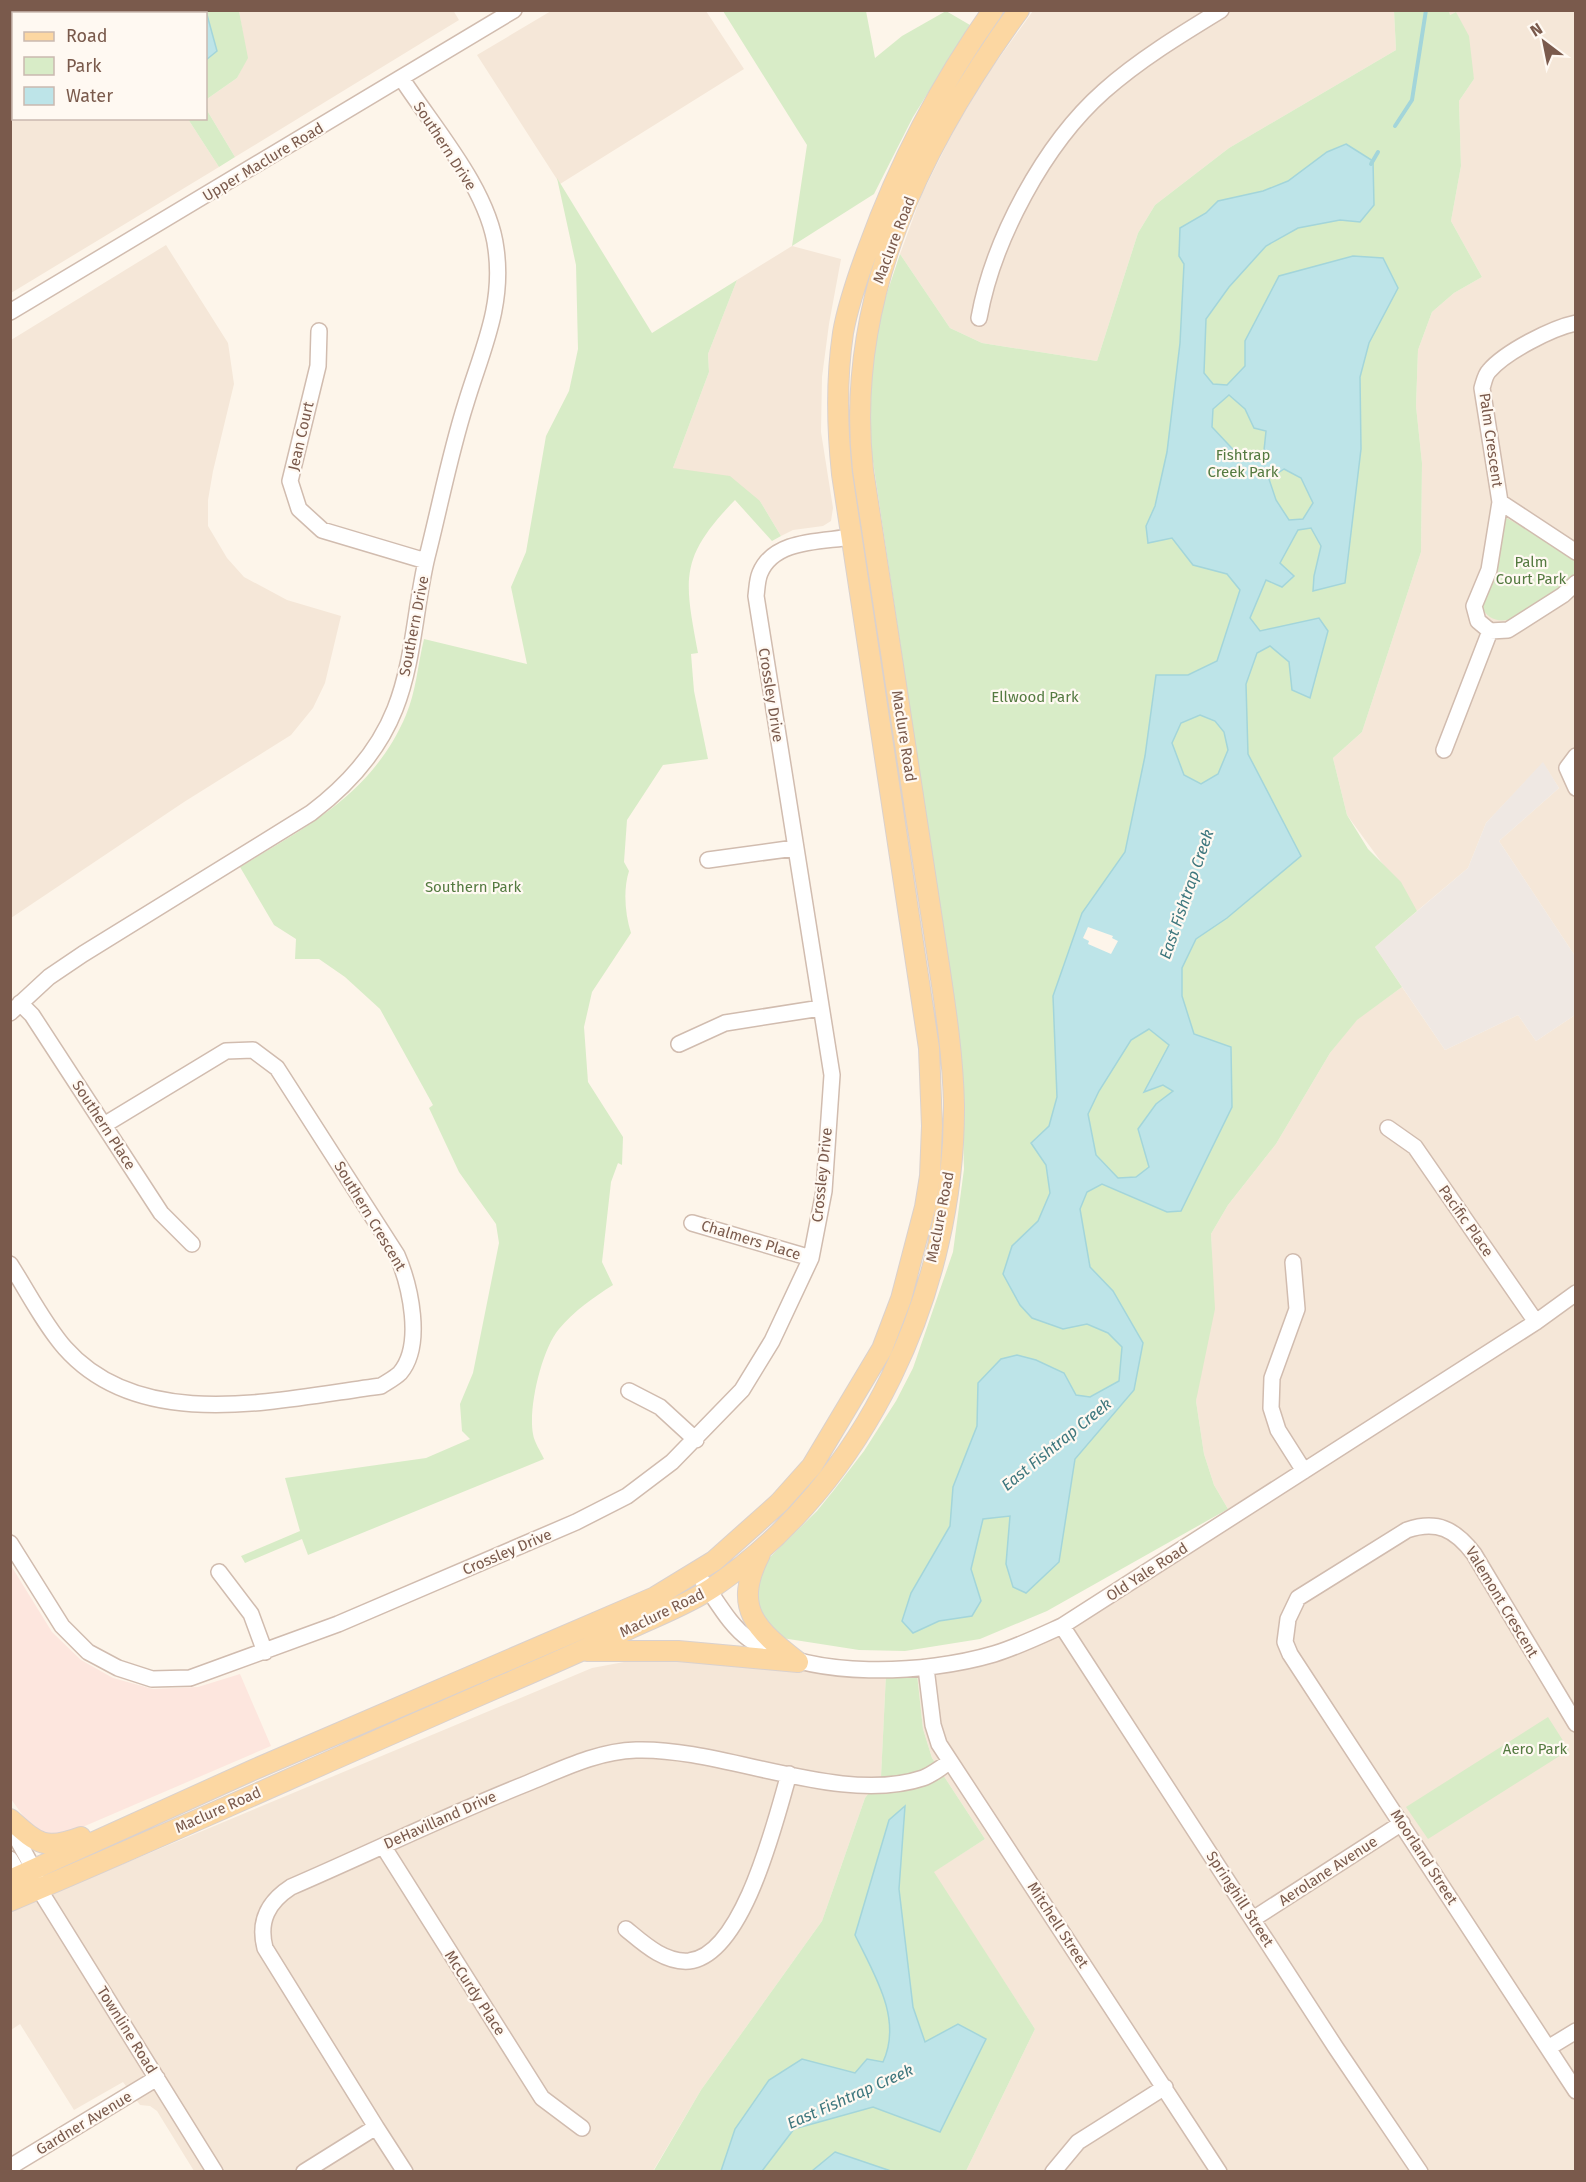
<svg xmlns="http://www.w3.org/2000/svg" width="1586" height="2182" viewBox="0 0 1586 2182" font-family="'Fira Sans',sans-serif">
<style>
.residential{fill:#f5e7d8}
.commercial{fill:#fde6de}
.industrial{fill:#efe8e3}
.green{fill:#d8ecc7}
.water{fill:#bde4e8;stroke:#a3d5da;stroke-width:1.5;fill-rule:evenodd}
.pier{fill:#fdf5ea}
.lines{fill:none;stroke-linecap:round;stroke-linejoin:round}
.stream{stroke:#a3d5da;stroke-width:4}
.minor-casing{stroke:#d1bcaf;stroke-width:18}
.major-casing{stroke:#dad1cd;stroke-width:22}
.minor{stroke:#fff;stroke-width:15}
.major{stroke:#fcd7a2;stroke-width:20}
.labels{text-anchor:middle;stroke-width:4.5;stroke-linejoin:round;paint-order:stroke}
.street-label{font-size:15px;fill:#7a5a4c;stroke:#fff9f2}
.park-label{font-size:15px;fill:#547a40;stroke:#fff9f2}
.water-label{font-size:16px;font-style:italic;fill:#3e777e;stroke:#fff9f2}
</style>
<rect width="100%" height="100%" fill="#fdf5ea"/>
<path class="residential" d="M453 10 459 20 235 157 208 112 207 99 237 78 247 58 239 11Z
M551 11H706L744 69 560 184 477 55Z
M1033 11H1394L1396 50 1229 148 1155 205 1138 233 1097 361 982 343 950 328 900 254 922 194 954 130 986 76Z
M1449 11H1575V956L1499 841 1559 788 1543 763 1486 823 1468 868 1417 911 1347 815 1333 758 1362 732 1421 552 1422 463 1416 406 1418 350 1432 312 1454 293 1482 277 1451 221 1461 166 1459 101 1474 79 1456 12 1450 15Z
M10 35 14 36V118L188 119 219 167 11 293Z
M166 245 228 343 234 384 213 471 208 500V526L227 558 244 577 287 600 341 616 325 683 313 708 291 735 184 802 11 918V340Z
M792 246 841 259 829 324 822 377 821 432 833 508 831 521 823 526 793 530 781 536 760 501 673 468 709 372 708 354 737 280Z
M1402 987 1445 1050 1518 1015 1536 1041 1575 1015V1286L1527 1321 1228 1509 1214 1485 1204 1454 1196 1401 1212 1265 1211 1234 1228 1205 1276 1144 1330 1053 1356 1020Z
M1575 1297V2171H966L1035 2029 933 1872 985 1839 932 1758 923 1729 917 1674 994 1661Z
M624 1662H743L886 1674 881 1778 865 1798 822 1921 701 2090 653 2171H194L157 2111 150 2106 140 2105 123 2082 74 2110 20 2024 11 2030V1911L592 1668Z"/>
<path class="commercial" d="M10 1564 52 1632 81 1660 113 1678 153 1689 198 1687 240 1674 271 1746 64 1835 52 1836 31 1827 11 1799Z"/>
<path class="industrial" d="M1543 762 1559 788 1499 841 1575 956V1015L1536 1041 1518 1015 1445 1050 1375 947 1468 868 1486 823Z"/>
<path class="green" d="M10 11H239L248 58 237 78 207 99 208 112 235 157 219 167 188 119 206 118V14H14L13 36 11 35Z
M723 11H866L875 58 902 36 946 11 970 25 913 117 874 194 792 246 807 145Z
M1394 11H1449L1450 15 1456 12 1469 36 1474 79 1459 101 1461 166 1451 221 1482 277 1454 293 1432 312 1418 350 1416 406 1422 463 1421 552 1362 732 1333 758 1347 815 1368 849 1401 882 1417 911 1375 947 1402 987 1357 1020 1330 1053 1276 1144 1228 1205 1211 1234 1215 1309 1196 1401 1204 1454 1214 1485 1228 1509 1047 1611 980 1639 905 1651 859 1650 782 1638 764 1622 757 1600 756 1583 767 1560 817 1511 834 1490 864 1451 896 1401 913 1368 953 1252 964 1169 960 1043 869 435 868 394 879 317 900 254 950 328 982 343 1097 361 1138 233 1155 205 1229 148 1396 50Z
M557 178 652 333 737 280 708 354 709 372 673 468 730 476 760 501 781 536 772 541 735 500C679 558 684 578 698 653L691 654 694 691 708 759 663 765 627 820 624 862 629 871C623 890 625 914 631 933L592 992 584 1027 588 1082 623 1137 622 1165 618 1163 611 1182 602 1262 613 1285C594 1297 574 1311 559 1329 542 1349 528 1407 533 1434 534 1442 541 1452 544 1459L308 1555 302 1539 245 1563 241 1556 300 1531 285 1478 426 1458 470 1439 462 1431 460 1404 473 1373 499 1243 496 1224 459 1172 429 1108 433 1105 380 1009 345 977 319 959H295L296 939 274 925 240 867C308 826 373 793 406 715 416 692 418 663 424 639L527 664 511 587 526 552 546 436 569 391 578 349 576 265Z
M1505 517 1575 558 1574 578C1555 597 1497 645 1481 605L1496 573Z
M886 1674H917L923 1729 932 1758 985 1839 934 1872 1035 2029 966 2171 653 2172 701 2090 822 1921 865 1798 881 1777Z
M1548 1717 1569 1750 1428 1839 1406 1807Z"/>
<path class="water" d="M50 11H206L217 51 206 60V14H59Z
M1346 144 1373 161 1374 205 1360 222 1340 220 1298 228 1266 246 1229 287 1206 319 1204 373 1213 384 1227 385 1245 366V341L1279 276 1353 256 1383 258 1398 288 1369 343 1360 377 1361 449 1345 583 1313 591 1314 576 1321 546 1311 528 1298 530 1280 563 1294 576 1282 587 1266 580 1250 618 1260 631 1319 618 1328 631 1310 698 1292 690 1289 662 1270 646 1257 653 1246 684 1248 754 1301 856 1227 918 1196 939 1182 968V996L1194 1034 1231 1047 1232 1107 1181 1211 1167 1212 1102 1184 1087 1192 1080 1209 1090 1267 1113 1291 1143 1343 1134 1390 1075 1459 1059 1562 1026 1593 1013 1587 1006 1564 1010 1516 983 1519 971 1569 981 1601 972 1616 939 1621 913 1633 902 1621 911 1593 950 1526 953 1487 977 1426 978 1383 1001 1359 1017 1355 1036 1360 1064 1373 1076 1395 1090 1397 1119 1381 1122 1347 1108 1333 1087 1324 1063 1329 1032 1318 1020 1305 1003 1274 1012 1246 1038 1221 1050 1193 1046 1165 1031 1143 1049 1126 1057 1097 1053 996 1082 913 1125 852 1145 756 1156 675H1188L1217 661 1240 590 1227 574 1193 565 1172 538 1148 543 1146 526 1155 506 1167 452 1180 343 1184 264 1179 256 1180 228 1206 213 1218 201 1263 191 1288 181 1327 152ZM1229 395 1245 409 1254 428 1266 431 1263 460 1242 459 1212 427 1213 409ZM1284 469 1301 478 1313 503 1303 519 1289 520 1276 500 1269 479ZM1200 715 1215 721 1224 732 1228 750 1218 774 1201 784 1184 775 1172 743 1181 723ZM1149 1029 1169 1045 1144 1092 1163 1085 1173 1091 1156 1104 1138 1129 1149 1167 1136 1177 1118 1178 1096 1155 1088 1114 1099 1091 1131 1040Z
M905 1806 899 1889 913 2007 925 2042 958 2024 986 2039 940 2132 873 2107 794 2129 762 2171H721L735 2129 769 2080 802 2059 855 2073 867 2059 883 2062C903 2019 874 1974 855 1935L889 1820Z
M835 2152 891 2171H812Z"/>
<path class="pier" d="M1088 927 1113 936 1112 938 1118 941 1111 954 1088 944 1089 941 1083 938Z"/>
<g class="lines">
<path class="stream" d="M1395 126 1412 100 1426 10
M1371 164 1378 152"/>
<defs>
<path id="minor" d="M10 312 514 10
M979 318C993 240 1044 144 1104 91 1139 60 1180 35 1221 10
M1576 323C1552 328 1505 352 1489 371 1485 375 1484 382 1482 388L1500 502 1489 570 1474 606 1478 621 1490 631 1508 630 1563 595 1576 583
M319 331 318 366 290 481 299 509 322 530 426 561
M1500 502 1576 552
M1444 750 1490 631
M1576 756 1567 768 1576 788
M708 860 795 848
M20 1003 32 1015 161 1213 192 1244
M10 1013 49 977 83 954 311 813C348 785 378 752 395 709 414 661 415 607 427 557 440 506 450 453 466 403 482 350 504 306 496 249 489 190 434 128 402 79
M679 1044 725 1023 821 1008
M1388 1128 1415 1147 1536 1322
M692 1223 811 1258
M1293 1262 1297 1309 1272 1378 1271 1408 1278 1430 1304 1471
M10 1264C28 1292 44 1324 65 1348 142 1435 281 1399 381 1386 387 1382 395 1378 400 1373 424 1345 410 1285 397 1255L277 1068 253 1050 226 1051 104 1125
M629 1391 660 1407 696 1440
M10 1543 62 1626 88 1652 118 1668 152 1679 190 1678 338 1624 576 1522 627 1496 672 1462 742 1390 772 1341 811 1258 824 1191 832 1075 756 596C757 589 757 580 760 573 774 539 821 542 851 537
M219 1572 251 1614 265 1652
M703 1582C717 1601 730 1626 749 1639 810 1681 926 1674 994 1654 1017 1647 1040 1636 1062 1626L1536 1322 1576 1293
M1062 1626 1336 2048 1420 2172
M926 1668 933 1725 939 1744 1219 2172
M1576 1724 1474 1554C1455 1529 1437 1520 1407 1530L1298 1598 1288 1619 1285 1642 1290 1654 1576 2091
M10 1826 34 1870 39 1889 215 2172
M383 1846 542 2098 582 2128
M10 1859 20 1876 27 1880
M1253 1919 1402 1823
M626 1929C643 1943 664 1963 689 1961 744 1955 776 1818 789 1774
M1548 2048 1576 2031
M376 2127 405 2172
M10 2167 157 2078
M304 2172 376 2127 265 1948C258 1921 268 1902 291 1887 370 1853 447 1815 528 1783 562 1769 598 1751 636 1750 722 1747 840 1806 923 1778 932 1775 941 1767 950 1762
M1053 2172 1078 2142 1165 2087"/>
<path id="major" d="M760 1554C732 1609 756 1629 798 1662
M587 1651H678L798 1662
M10 1819C37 1843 44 1851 81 1837
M10 1880 253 1770 655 1597 714 1561 779 1503 812 1466 882 1349 901 1299 925 1207 930 1176 932 1126 929 1048 842 474C837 426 836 380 843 333 848 304 858 276 868 249 899 163 940 85 993 10
M10 1901C153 1841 295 1776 437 1714 502 1685 568 1658 633 1627 659 1615 688 1604 712 1588 867 1483 955 1290 954 1105 953 1058 946 1011 939 965L863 470C844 299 920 146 1019 10"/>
</defs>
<use href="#minor" class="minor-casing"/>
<use href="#major" class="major-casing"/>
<use href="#minor" class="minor"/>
<use href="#major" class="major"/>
</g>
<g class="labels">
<g class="street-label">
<text transform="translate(445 146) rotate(57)" y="5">Southern Drive</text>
<text transform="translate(263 162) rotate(-31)" y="5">Upper Maclure Road</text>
<text transform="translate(894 240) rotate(-69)" y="5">Maclure Road</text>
<text transform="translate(301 436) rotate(-77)" y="5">Jean Court</text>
<text transform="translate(1491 440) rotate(82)" y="5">Palm Crescent</text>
<text transform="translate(414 626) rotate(-79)" y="5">Southern Drive</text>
<text transform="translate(771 695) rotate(81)" y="5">Crossley Drive</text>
<text transform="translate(904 736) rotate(81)" y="5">Maclure Road</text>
<text transform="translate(104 1125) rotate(57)" y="5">Southern Place</text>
<text transform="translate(822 1175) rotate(-84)" y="5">Crossley Drive</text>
<text transform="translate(370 1216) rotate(59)" y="5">Southern Crescent</text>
<text transform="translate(940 1217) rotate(-79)" y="5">Maclure Road</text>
<text transform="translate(1466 1221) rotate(55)" y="5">Pacific Place</text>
<text transform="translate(751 1240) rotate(17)" y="5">Chalmers Place</text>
<text transform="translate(507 1552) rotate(-23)" y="5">Crossley Drive</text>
<text transform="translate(1147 1572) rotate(-33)" y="5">Old Yale Road</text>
<text transform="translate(1502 1602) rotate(59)" y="5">Valemont Crescent</text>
<text transform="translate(662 1613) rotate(-26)" y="5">Maclure Road</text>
<text transform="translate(218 1810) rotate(-24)" y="5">Maclure Road</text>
<text transform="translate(440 1820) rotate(-24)" y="5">DeHavilland Drive</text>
<text transform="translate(1424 1857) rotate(57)" y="5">Moorland Street</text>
<text transform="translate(1328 1871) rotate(-33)" y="5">Aerolane Avenue</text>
<text transform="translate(1240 1899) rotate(57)" y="5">Springhill Street</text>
<text transform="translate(1058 1925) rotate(57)" y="5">Mitchell Street</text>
<text transform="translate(475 1993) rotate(57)" y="5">McCurdy Place</text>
<text transform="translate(127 2030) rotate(58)" y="5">Townline Road</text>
<text transform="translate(84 2123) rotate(-31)" y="5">Gardner Avenue</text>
</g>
<g class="park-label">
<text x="1243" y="460">Fishtrap<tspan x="1243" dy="17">Creek Park</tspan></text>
<text x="1531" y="567">Palm<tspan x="1531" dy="17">Court Park</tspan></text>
<text x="1035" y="702">Ellwood Park</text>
<text x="473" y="892">Southern Park</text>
<text x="1535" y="1754">Aero Park</text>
</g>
<g class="water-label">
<text transform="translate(1186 894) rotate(-71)" y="6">East Fishtrap Creek</text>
<text transform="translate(1056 1444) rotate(-39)" y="6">East Fishtrap Creek</text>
<text transform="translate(850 2096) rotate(-24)" y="6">East Fishtrap Creek</text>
</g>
</g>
<rect width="1586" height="2182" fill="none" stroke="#7a5a4c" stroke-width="24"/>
<rect x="12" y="12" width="195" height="108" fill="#fff9f2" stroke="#cab9b0" stroke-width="1.5"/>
<rect x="24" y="32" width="30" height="9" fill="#fcd7a2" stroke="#cab9b0" stroke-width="1.5"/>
<text x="66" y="42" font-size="18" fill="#7a5a4c">Road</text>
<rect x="24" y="57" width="30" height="18" fill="#d8ecc7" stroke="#cab9b0" stroke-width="1.5"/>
<text x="66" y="72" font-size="18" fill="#7a5a4c">Park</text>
<rect x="24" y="87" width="30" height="18" fill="#bde4e8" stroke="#cab9b0" stroke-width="1.5"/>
<text x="66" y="102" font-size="18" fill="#7a5a4c">Water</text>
<g transform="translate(1544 42) rotate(328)" stroke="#fff9f2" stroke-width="4.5" paint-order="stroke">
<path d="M0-4.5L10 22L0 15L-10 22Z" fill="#7a5a4c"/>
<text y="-9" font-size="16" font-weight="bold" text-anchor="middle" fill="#7a5a4c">N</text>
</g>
</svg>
